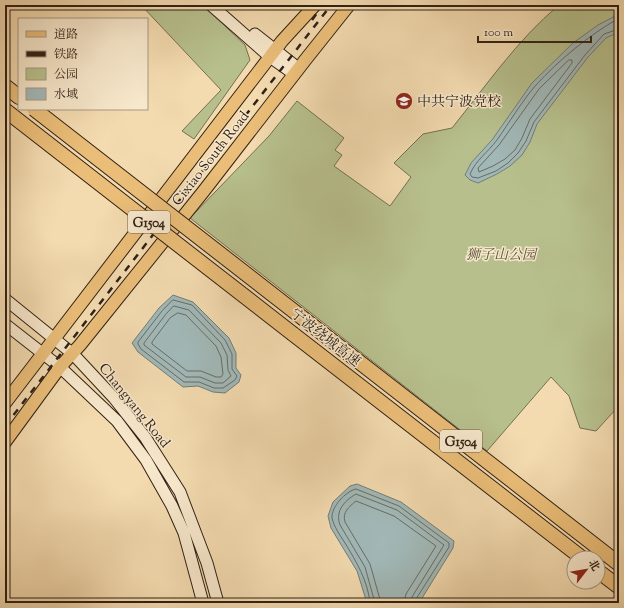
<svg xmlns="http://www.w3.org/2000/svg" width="624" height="608" viewBox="0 0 624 608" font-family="'Sorts Mill Goudy','Noto Serif SC',serif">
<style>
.green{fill:#b7c08d;stroke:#747052}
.water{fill:#a1b8b7;stroke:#747c77}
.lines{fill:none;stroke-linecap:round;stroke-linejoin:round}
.shore{stroke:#686c66;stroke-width:1}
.secondary-casing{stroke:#302116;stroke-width:13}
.primary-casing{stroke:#302116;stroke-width:14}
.highway-casing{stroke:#302116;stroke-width:16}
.secondary{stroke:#f7e7cb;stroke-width:11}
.primary{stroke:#eabd78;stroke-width:12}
.highway{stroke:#eabd78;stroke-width:14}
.rail{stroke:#302116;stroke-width:2.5;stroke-dasharray:7 7;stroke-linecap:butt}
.highway-bridge-casing{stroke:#302116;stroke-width:16;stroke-linecap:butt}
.highway-bridge{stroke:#eabd78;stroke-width:14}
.labels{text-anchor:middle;stroke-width:3;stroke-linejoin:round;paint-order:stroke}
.shield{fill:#f7e7cb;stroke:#6c5c4c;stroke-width:1}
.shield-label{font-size:13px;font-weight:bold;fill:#302116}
.poi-label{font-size:14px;fill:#302116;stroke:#f7e7cb;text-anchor:start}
.street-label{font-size:14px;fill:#302116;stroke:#f7e7cb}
.park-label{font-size:14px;font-style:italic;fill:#58513a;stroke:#f7e7cb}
</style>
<rect width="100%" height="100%" fill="#f3daaf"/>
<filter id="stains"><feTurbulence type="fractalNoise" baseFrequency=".005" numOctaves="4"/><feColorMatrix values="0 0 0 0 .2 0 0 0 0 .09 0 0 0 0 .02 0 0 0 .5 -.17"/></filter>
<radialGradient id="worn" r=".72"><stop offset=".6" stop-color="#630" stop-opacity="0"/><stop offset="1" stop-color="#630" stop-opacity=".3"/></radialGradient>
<path class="green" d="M141 5H203L245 45 250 60 194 139 182 131 221 90Z
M559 5H619V394L616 409 596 431 580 428 569 396 551 377 487 451 190 218 269 136 297 101 344 138 335 150 342 155 334 166 390 206 411 177 394 163 423 134 452 128C486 86 517 40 559 5Z"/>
<path class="water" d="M619 14V32L606 38 588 57 537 124 530 142 522 155 510 166 497 174 478 183 470 180 465 175 471 163 492 140 532 83 573 43 598 25Z
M173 295 193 302 229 338 236 353V368L241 375 239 382 225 393 213 392 198 386 183 387 138 352 132 343 159 308Z
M357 484 401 502 454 541 453 548 419 603H367L357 571 331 528 328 516 333 502 350 486Z"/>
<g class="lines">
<path class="shore" d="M619 18C588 36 560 59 536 85 522 101 509 123 497 140 488 152 476 160 470 174L472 177 478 178 496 171 508 163 518 153 526 141 534 122 585 55 604 34 619 29
M569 60H572V63L530 119 522 138 515 150 505 159 493 166 479 172 478 168 499 145 539 89Z
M173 300 192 305 225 340 232 354V369L237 376 235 380 223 388H214L199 382H184L141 349 138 344V342L162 311Z
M174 306 189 310 221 343 227 355 228 370 231 376 223 383H215L200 377H186L144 345V343L166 314Z
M178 313 186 315 216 346 221 357 223 374 221 377H216L201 371H187L152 344V342L170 318Z
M370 603C368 581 356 561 345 543 340 535 334 527 332 518 331 507 346 491 356 489L399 506 449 543V547L416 599 415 603
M375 603 365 567 340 525C335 511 344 501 356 494L397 510 444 545 412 597 410 603
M381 603 370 564 345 522C342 512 349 507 356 501L394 516 436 546 406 594 404 603"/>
<defs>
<path id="secondary" d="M211 5 270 57 294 74
M255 34 293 64
M5 299 73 354 114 398 145 437 180 492 207 563 218 603
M5 324 60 367 117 421 146 460 172 506 184 533 203 603"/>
<path id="primary" d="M5 403 282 41 315 5
M5 442 60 367 80 345 203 192 306 59 349 5"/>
<path id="highway" d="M5 86 19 97
M304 319 619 564
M293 334 582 558
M598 571 619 587"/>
</defs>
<use href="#secondary" class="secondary-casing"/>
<use href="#primary" class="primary-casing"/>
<use href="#highway" class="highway-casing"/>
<use href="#secondary" class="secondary"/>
<use href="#primary" class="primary"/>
<use href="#highway" class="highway"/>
<path class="rail" d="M312 20 323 5
M5 426 331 5"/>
<defs>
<path id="highway-bridge" d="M34 109 304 319
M5 110 293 334"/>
</defs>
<use href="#highway-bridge" class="highway-bridge-casing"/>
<use href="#highway-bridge" class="highway-bridge"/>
</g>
<defs>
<symbol id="university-disc" viewBox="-11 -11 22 22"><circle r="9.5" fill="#8f2418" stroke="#f7e7cb"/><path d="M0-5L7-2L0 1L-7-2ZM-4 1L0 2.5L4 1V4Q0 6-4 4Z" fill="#fff"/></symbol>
</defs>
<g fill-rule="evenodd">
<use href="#university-disc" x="394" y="91" width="20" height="20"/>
</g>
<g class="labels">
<g class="shield">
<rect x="128" y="211" width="42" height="22" rx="3"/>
<rect x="440" y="430" width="42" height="22" rx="3"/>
</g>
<g class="shield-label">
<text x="149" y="227">G1504</text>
<text x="461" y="446">G1504</text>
</g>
<g class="poi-label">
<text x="417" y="106">中共宁波党校</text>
</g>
<g class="street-label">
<text transform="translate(210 158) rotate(-52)" y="5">Cixiao South Road</text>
<text transform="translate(326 337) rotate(38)" y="5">宁波绕城高速</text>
<text transform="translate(135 405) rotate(51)" y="5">Changyang Road</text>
</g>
<g class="park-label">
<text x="501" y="259">狮子山公园</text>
</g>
</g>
<rect width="624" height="608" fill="none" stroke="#f3daaf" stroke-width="20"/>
<rect x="6" y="6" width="612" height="596" fill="none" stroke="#302116" stroke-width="2"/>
<rect x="10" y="10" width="604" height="588" fill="none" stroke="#302116"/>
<rect x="18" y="18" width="130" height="92" fill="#f7e7cb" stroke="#a79883"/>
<rect x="26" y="31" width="20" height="6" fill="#eabd78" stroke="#a79883"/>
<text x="54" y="38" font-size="12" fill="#302116">道路</text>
<rect x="26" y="51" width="20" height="6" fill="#302116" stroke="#a79883"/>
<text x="54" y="58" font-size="12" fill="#302116">铁路</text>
<rect x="26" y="68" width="20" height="12" fill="#b7c08d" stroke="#a79883"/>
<text x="54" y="78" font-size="12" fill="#302116">公园</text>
<rect x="26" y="88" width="20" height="12" fill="#a1b8b7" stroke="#a79883"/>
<text x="54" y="98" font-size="12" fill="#302116">水域</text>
<g transform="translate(586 570) rotate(59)"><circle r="19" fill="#f7e7cb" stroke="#a79883"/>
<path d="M0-3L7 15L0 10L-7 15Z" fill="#8f2418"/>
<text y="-6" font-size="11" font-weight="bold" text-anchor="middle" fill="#302116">北</text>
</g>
<path d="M478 36v6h113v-6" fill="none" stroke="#302116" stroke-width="2"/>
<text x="484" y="36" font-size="12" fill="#302116" stroke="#f7e7cb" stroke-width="3" paint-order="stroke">100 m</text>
<rect width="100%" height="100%" filter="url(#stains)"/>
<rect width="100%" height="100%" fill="url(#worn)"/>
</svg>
